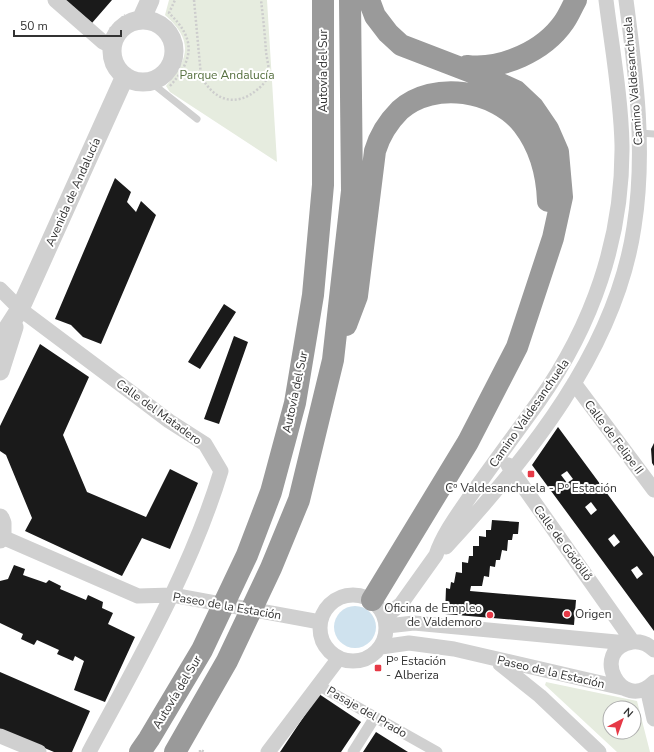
<svg xmlns="http://www.w3.org/2000/svg" width="654" height="752" viewBox="0 0 654 752" font-family="'Nunito Sans',sans-serif">
<style>
.green{fill:#e6ecdf;fill-rule:evenodd}
.water{fill:#cfe2ee}
.building{fill:#1a1a1a;fill-rule:evenodd}
.lines{fill:none;stroke-linecap:round;stroke-linejoin:round}
.path{stroke:#cdcdcd;stroke-width:2.5;stroke-dasharray:2 2;stroke-linecap:butt}
.service{stroke:#d0d0d0;stroke-width:7}
.pedestrian{stroke:#d0d0d0;stroke-width:11}
.minor{stroke:#d0d0d0;stroke-width:15}
.tertiary{stroke:#d0d0d0;stroke-width:19}
.motorway{stroke:#9a9a9a;stroke-width:22}
.poi-dot{fill:#e63946;stroke:#fff;stroke-width:1.5}
.labels{text-anchor:middle;stroke-width:4;stroke-linejoin:round;paint-order:stroke}
.street-label{font-size:12px;fill:#333;stroke:#fff}
.park-label{font-size:12px;fill:#56703f;stroke:#fff}
.poi-label{font-size:12px;fill:#333;stroke:#fff;text-anchor:start}
</style>
<rect width="100%" height="100%" fill="#fff"/>
<path class="green" d="M169 0H267L277 162 170 92 166 86C189 58 194 41 165 15Z
M546 682 637 701 650 752H617L545 685ZM610 708H634V732H610Z"/>
<path class="water" d="M334 627a21 21 0 1 1 42 0a21 21 0 1 1-42 0Z"/>
<path class="building" d="M65 0H112L92 23Z
M115 178 131 192 127 202 136 212 141 201 156 215 101 344 83 337 71 325 55 319Z
M224 304 236 312 200 369 188 362Z
M234 336 248 342 219 424 204 419Z
M40 344 89 377 63 435 87 492 146 517 170 469 198 483 170 549 142 538 122 576 25 531 32 518 6 455 0 451V426Z
M558 427 654 557V631L532 465ZM567 471 573 479 567 483 561 475ZM591 502 597 510 591 515 585 507ZM614 534 620 542 614 547 608 539ZM637 566 643 574 637 579 631 570Z
M654 443V466L652 463 651 449Z
M492 520 519 522 518 534H513L512 540H508L507 551 502 550 500 560H496L495 567 490 566 489 577 484 576 482 586H471L470 591 576 600 574 625 445 614 446 588 450 589 451 582 454 583 456 572 462 573V562L468 563 469 556H473V546H479V536L486 537V530H491Z
M14 565 25 569 23 575 46 583 49 580 61 586 60 589 86 600 88 595 103 602 102 608 113 613 108 624 135 637 105 702 74 690 84 661 75 656 73 661 57 654 59 650 37 640 34 645 21 639 23 634 0 623V581L8 579Z
M0 672 90 711 72 752H54L0 729Z
M319 694 361 722 341 752H280Z
M376 732 408 752H363Z"/>
<g class="lines">
<path class="path" d="M194 0 201 76C214 101 236 108 258 89 262 86 268 79 269 74 269 67 267 59 266 52 265 35 263 17 261 0
M110 29 125 15
M170 86C194 59 196 39 169 13L175 0
M200 752V750L205 752"/>
<path class="service" d="M146 82 153 84 197 119
M640 133 654 134"/>
<path class="pedestrian" d="M318 685 437 752
M353 752 375 717"/>
<path class="minor" d="M55 0 103 42 113 47
M0 289 20 309 136 396 169 421 205 444 221 471C191 570 138 661 89 752
M574 383 654 490
M508 465 633 642
M2 537 138 596 172 595 320 622
M446 547C527 459 616 350 634 227 646 152 636 75 626 0
M320 628a33 33 0 1 1 66 0a33 33 0 1 1-66 0Z
M385 617 401 604 436 555C443 534 458 514 471 495 493 464 516 433 539 401 592 326 623 239 622 145 621 97 612 48 606 0
M387 626 414 623 627 643
M381 647 409 643 454 649 627 689
M654 650C648 644 640 641 632 642 589 649 621 715 654 682
M500 664 540 696 599 752
M647 688 654 719
M0 736 39 752
M268 752 339 658"/>
<path class="tertiary" d="M141 20 150 0
M112 51a31 31 0 1 1 62 0a31 31 0 1 1-62 0Z
M0 340 20 309 125 76
M0 371 14 327
M0 518 2 523V537L0 539"/>
<path class="motorway" d="M369 0 375 16 388 33 401 45 492 80 516 91 533 107 548 129 558 152 562 197 553 238 517 347 468 442 372 600
M467 66C502 70 544 51 564 22 569 15 572 7 576 0
M346 325 357 296 375 151C380 134 388 122 400 110 434 80 496 90 523 125 540 147 547 174 548 201
M140 752 149 739 202 650 247 555 271 492 295 403 313 295 323 185V0
M175 752 227 661 271 568 299 500 333 360 352 191 350 0"/>
</g>
<g class="poi-dot">
<rect x="527" y="470" width="8" height="8" rx="2"/>
<circle cx="567" cy="614" r="4"/>
<circle cx="490" cy="615" r="4"/>
<rect x="374" y="664" width="8" height="8" rx="2"/>
</g>
<g class="labels">
<g class="street-label">
<text transform="translate(323 71) rotate(-90)" y="4">Autovía del Sur</text>
<text transform="translate(633 81) rotate(-95)" y="4">Camino Valdesanchuela</text>
<text transform="translate(73 192) rotate(-66)" y="4">Avenida de Andalucía</text>
<text transform="translate(295 392) rotate(-78)" y="4">Autovía del Sur</text>
<text transform="translate(159 412) rotate(36)" y="4">Calle del Matadero</text>
<text transform="translate(529 413) rotate(-55)" y="4">Camino Valdesanchuela</text>
<text transform="translate(614 437) rotate(53)" y="4">Calle de Felipe II</text>
<text transform="translate(563 543) rotate(54)" y="4">Calle de Gödöllő</text>
<text transform="translate(227 606) rotate(10)" y="4">Paseo de la Estación</text>
<text transform="translate(551 672) rotate(13)" y="4">Paseo de la Estación</text>
<text transform="translate(177 692) rotate(-59)" y="4">Autovía del Sur</text>
<text transform="translate(367 712) rotate(30)" y="4">Pasaje del Prado</text>
</g>
<g class="park-label">
<text x="227" y="79">Parque Andalucía</text>
</g>
<g class="poi-label">
<text x="531" y="492" text-anchor="middle">Cº Valdesanchuela - Pº Estación</text>
<text x="482" y="612" text-anchor="end">Oficina de Empleo<tspan x="482" dy="14">de Valdemoro</tspan></text>
<text x="575" y="618">Origen</text>
<text x="386" y="665">Pº Estación<tspan x="386" dy="14">- Alberiza</tspan></text>
</g>
</g>
<g transform="translate(622 720) rotate(41)"><circle r="19" fill="#ffffff" stroke="#adadad"/>
<path d="M0-3L7 15L0 10L-7 15Z" fill="#e63946"/>
<text y="-6" font-size="11" font-weight="bold" text-anchor="middle" fill="#333333">N</text>
</g>
<path d="M14 30v6h107v-6" fill="none" stroke="#333333" stroke-width="2"/>
<text x="20" y="30" font-size="12" fill="#333333" stroke="#ffffff" stroke-width="3" paint-order="stroke">50 m</text>
</svg>
